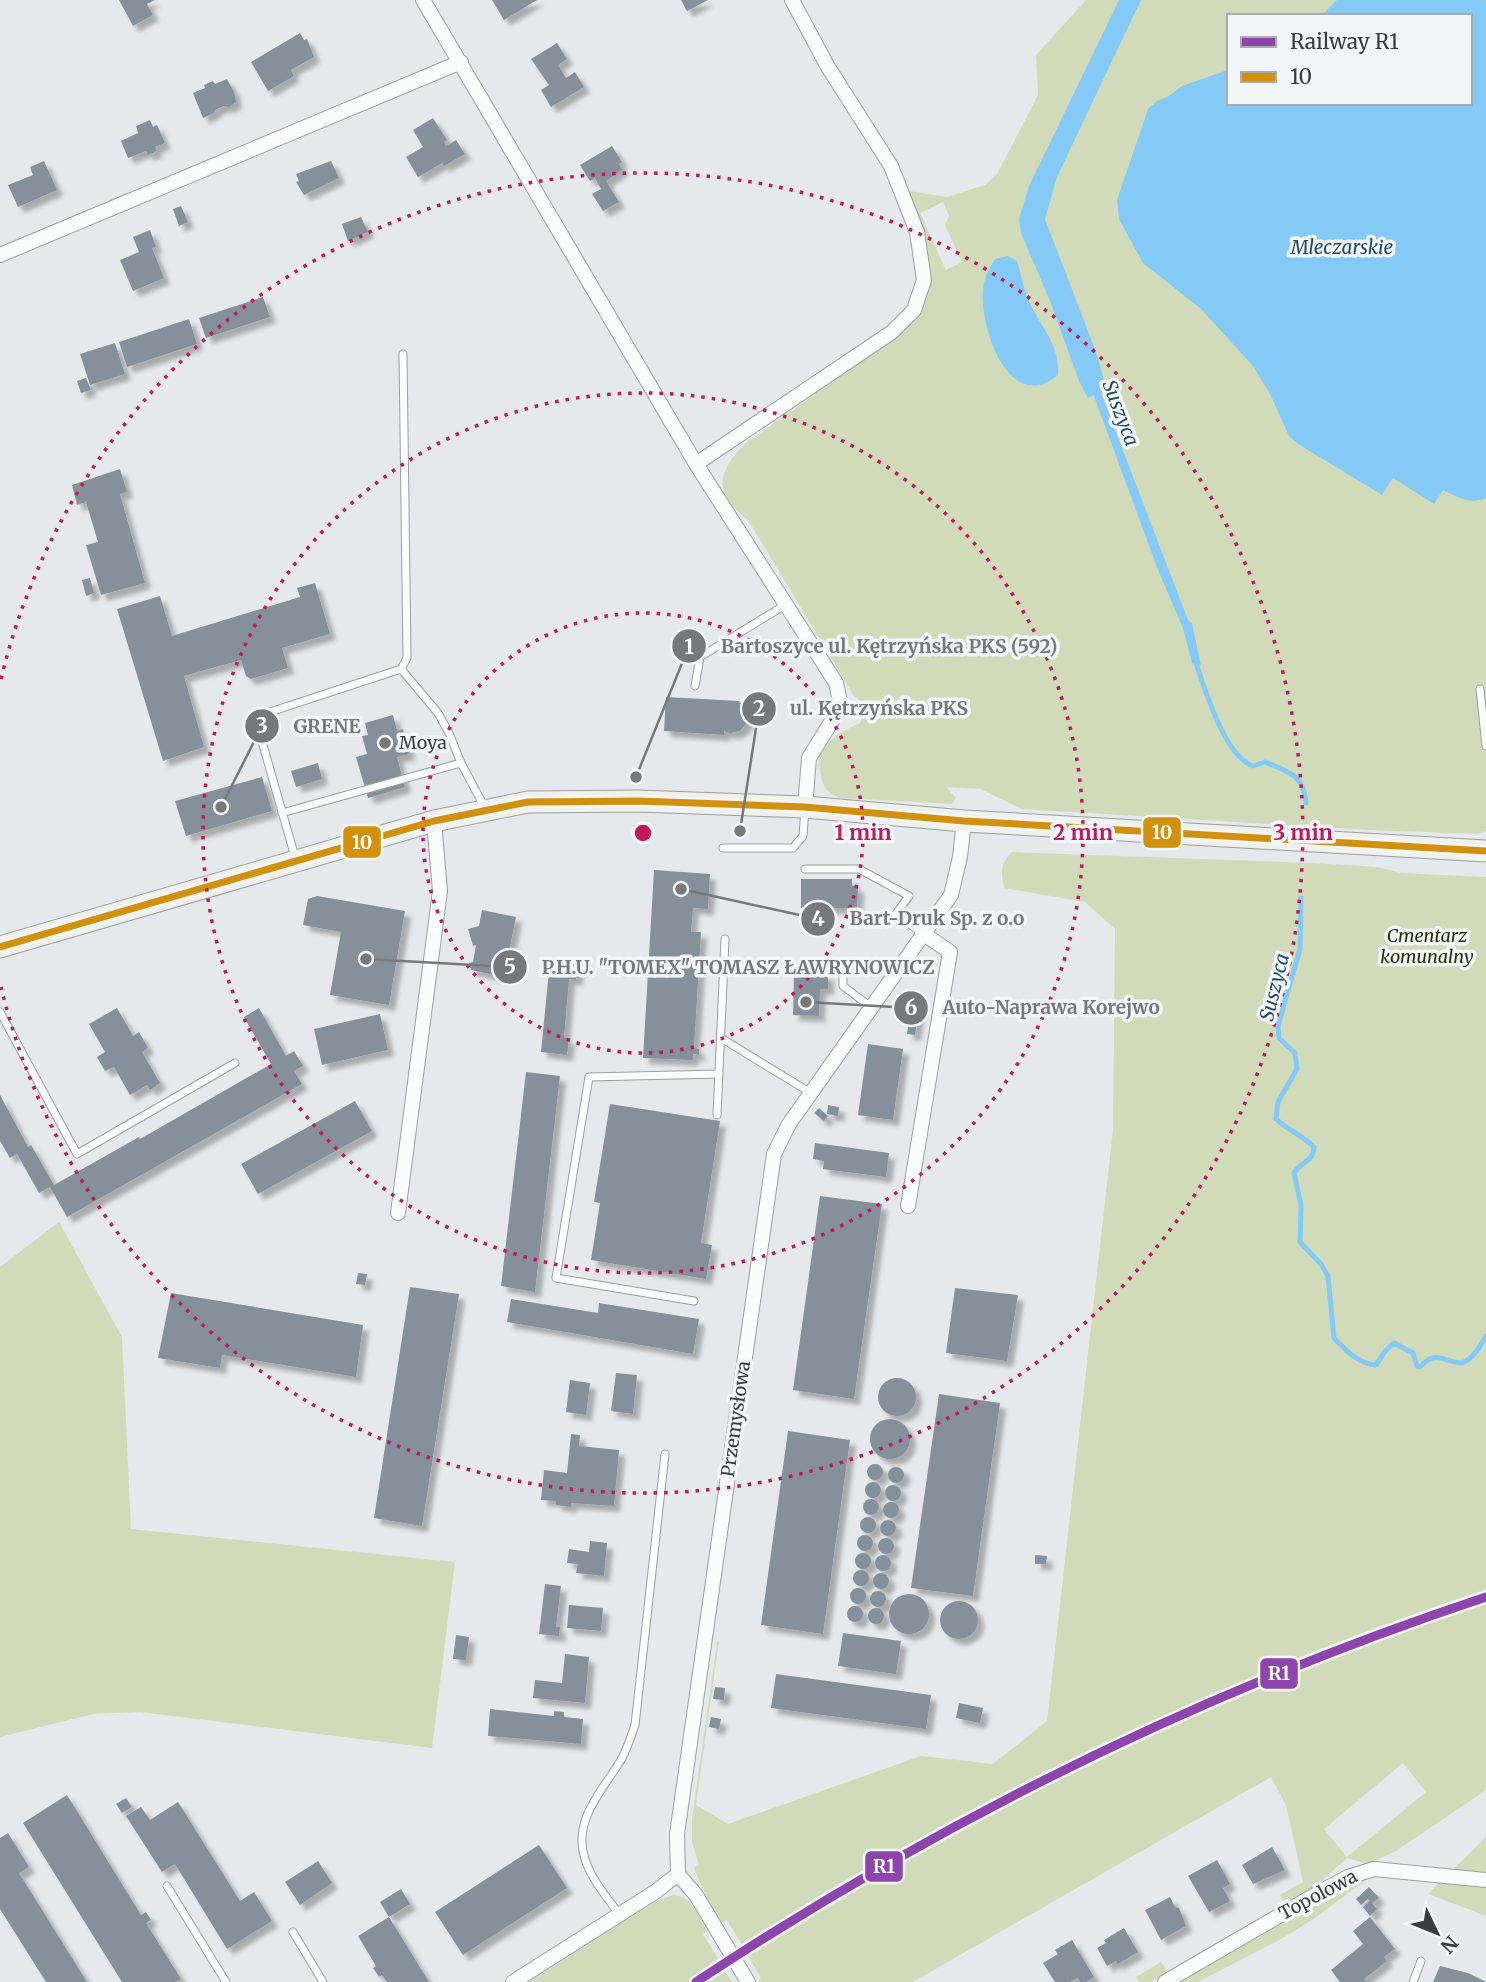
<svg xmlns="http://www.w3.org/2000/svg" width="1486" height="1982" viewBox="0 0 1486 1982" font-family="Merriweather,serif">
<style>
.green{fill:#d2dbb9;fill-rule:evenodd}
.water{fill:#85caf6}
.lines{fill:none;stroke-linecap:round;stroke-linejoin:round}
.stream{stroke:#85caf6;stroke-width:5}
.building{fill:#85909b;filter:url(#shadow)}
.service-casing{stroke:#9c9e9f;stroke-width:9}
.minor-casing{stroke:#9c9e9f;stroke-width:16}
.secondary-casing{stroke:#9c9e9f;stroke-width:23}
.service{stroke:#fbfcfc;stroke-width:7}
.minor{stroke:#fbfcfc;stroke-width:14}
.secondary{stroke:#f0f0ed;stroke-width:21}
.bus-1-casing{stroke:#f3f6f9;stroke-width:12}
.bus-1{stroke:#d1910c;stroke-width:7}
.rail-1-casing{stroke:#f3f6f9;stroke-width:14}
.rail-1{stroke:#8e44ad;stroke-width:9}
.ring{fill:none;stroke:#c2185b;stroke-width:3.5;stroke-dasharray:3.5 7}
.poi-dot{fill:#767879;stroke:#f3f6f9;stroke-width:2.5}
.labels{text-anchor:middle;stroke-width:7;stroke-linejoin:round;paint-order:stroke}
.poi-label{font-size:18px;fill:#3a3b3c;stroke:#f3f6f9;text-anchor:start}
.park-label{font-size:18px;font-style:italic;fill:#272e03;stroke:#f3f6f9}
.street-label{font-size:18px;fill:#3a3b3c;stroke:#f3f6f9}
.water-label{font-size:19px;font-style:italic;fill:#214963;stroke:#f3f6f9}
.centre{fill:#c2185b;stroke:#f3f6f9;stroke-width:3.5}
.ring-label{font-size:21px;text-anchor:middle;font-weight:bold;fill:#c2185b;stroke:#f3f6f9;stroke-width:7;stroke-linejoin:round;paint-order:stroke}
.leader{fill:none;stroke:#767879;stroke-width:2.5}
.callout-dot{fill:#767879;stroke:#f3f6f9;stroke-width:2.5}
.mark-label{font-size:21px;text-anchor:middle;font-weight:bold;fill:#fff}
.callout-label{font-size:19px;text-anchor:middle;font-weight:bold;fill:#767879;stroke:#f3f6f9;stroke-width:7;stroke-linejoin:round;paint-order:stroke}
.line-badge{stroke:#f3f6f9;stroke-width:2.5}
.badge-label{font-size:19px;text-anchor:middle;font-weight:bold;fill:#fff}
</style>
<defs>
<filter id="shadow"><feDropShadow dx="6" dy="6" stdDeviation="2" flood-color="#0004"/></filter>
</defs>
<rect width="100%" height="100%" fill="#e6e9eb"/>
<path class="green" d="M1086 0H1486V831L1479 834 1369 830 1022 809 980 789 946 787 956 798 952 804 842 798C822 793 822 781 819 764 819 759 818 754 823 749 832 736 847 729 860 723L867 706 854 696 748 520C741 514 731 507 727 499 714 478 732 457 746 443L900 334C946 286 928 247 909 191L947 197 985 185 997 174 1038 95 1036 55ZM1229 16H1470V103H1229ZM943 202 949 216 945 225 962 262 946 270 920 213Z
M1012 852 1312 863 1377 867 1401 873 1486 877V1790L1396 1851 1368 1864 1347 1858 1317 1885 1285 1904 1280 1895 1303 1882 1286 1805 1271 1777 913 1982H757L761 1978 747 1954 749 1952 745 1945 743 1947 727 1920 722 1923C710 1905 701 1887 694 1867L699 1865 692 1842V1819L717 1642 719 1641 696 1805 728 1824 921 1756 993 1764 1047 1721 1113 1130 1115 929 1085 902 1004 888C1001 872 1000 864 1012 852ZM1403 1763 1426 1792 1347 1857 1324 1829Z
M59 1222 122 1337 131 1529 455 1562 432 1748 140 1712 93 1714 0 1737V1267Z
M1486 1837V1916L1428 1894Z
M1369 1878 1315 1918 1283 1938 1198 1982H1178L1350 1881Z
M674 1895C692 1897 699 1917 708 1931L703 1934 720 1962 718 1964 722 1970 724 1969 732 1982H529L640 1911 659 1900Z
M1161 1962 1168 1972 1151 1982H1139L1136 1977Z"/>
<path class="water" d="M1119 0H1141L1057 177 1045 219 1096 352 1107 390 1101 393 1188 620 1192 623 1201 666 1192 663 1183 628 1158 570 1095 399 1094 395 1088 398 1079 381 1050 301 1021 233 1019 219 1029 186Z
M1337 0H1486V498C1471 505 1457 497 1443 490L1434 504 1393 478 1382 495 1298 444 1289 436 1270 394 1253 366 1201 309 1143 263 1119 219 1117 200 1148 109 1157 101 1169 96 1182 86 1225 71 1229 70V103H1470V16H1321Z
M1008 256 1017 261C1021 273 1023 287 1028 299 1039 326 1060 342 1058 375 1009 416 979 327 983 289 984 278 989 269 995 259Z"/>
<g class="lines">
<path class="stream" d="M1194 658C1205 687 1223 755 1253 766L1265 762C1289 772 1304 775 1306 803
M1301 898 1300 949 1278 1026 1279 1038 1295 1053 1297 1069 1278 1102 1276 1119C1288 1130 1303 1136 1314 1147 1314 1161 1301 1162 1294 1173L1301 1205 1300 1242 1321 1264 1328 1276 1334 1338C1346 1350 1358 1364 1376 1365L1386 1350 1394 1343 1413 1353 1417 1366 1420 1367C1436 1349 1443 1362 1462 1363 1474 1358 1479 1348 1486 1336"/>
</g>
<path class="building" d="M119 0H155L147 4 153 15 133 26Z
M492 0H537L504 20Z
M681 0H708L687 11Z
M300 33 304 40 307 39 314 57 291 70 294 76 268 91 251 62Z
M557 43 567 59 558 65 566 78 575 72 584 87 551 107 541 90 549 85 531 59Z
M227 79 234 92 236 102 229 107 224 106 215 110 214 113 203 118 193 93 205 88 204 85 213 81 215 84Z
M433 118 447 140 444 142 446 146 456 140 465 154 444 166 442 163 418 177 406 157 423 147 413 130Z
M150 120 153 127 157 125 165 143 155 147 157 151 148 155 146 151 128 158 121 141 138 133 136 126Z
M612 146 622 162 619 164 622 170 606 181 619 202 603 211 592 194 601 189 595 178 590 181 580 165Z
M44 161 57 190 18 207 8 185 33 175 30 167Z
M331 161 339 178 304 195 296 182 299 181 296 174Z
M181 206 188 222 179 226 173 209Z
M361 217 368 232 348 241 342 224Z
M150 230 156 247 152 248 164 278 133 291 120 260 139 252 133 237Z
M263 297 270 317 206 338 199 318Z
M189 319 197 344 127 367 119 342Z
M115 343 125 374 90 385 80 354Z
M86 378 91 390 81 393 77 381Z
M120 469 127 492 120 494 145 583 101 595 86 545 98 542 86 502 77 505 72 485Z
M90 578 94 593 86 596 82 580Z
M315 583 330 634 282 648 288 668 251 679 246 676 241 660 184 676 204 747 163 761 117 609 160 596 172 636 300 597 297 588Z
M666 697 739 701 748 711 747 723 740 731 730 733 724 731V735L664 731Z
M393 715 397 731 403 729 409 754 397 757 405 787 368 798 356 757 367 754 362 736 368 735 365 723Z
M318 763 322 779 296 787 291 771Z
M262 777 272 811 186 836 175 801Z
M654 870 710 874 708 909 693 908 691 932H701L694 1048 699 1049V1055L693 1054V1060L643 1058Z
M801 879H852V886H858L857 908H801Z
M317 896 405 911 389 1005 330 995 341 932 303 925 308 899Z
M482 910 516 917 504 977 471 970 469 963 473 962 476 945 473 946 468 929 479 926Z
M550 961 579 963 576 980 569 979 564 1038H569L567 1055 541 1052Z
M794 974H828V989H820L819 1016 793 1015Z
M117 1008 133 1036 139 1032 148 1048 142 1052 160 1083 150 1090 147 1085 130 1095 114 1067 105 1071 97 1057 105 1052 89 1024Z
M259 1008 286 1056 294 1051 303 1066 294 1071 302 1084 67 1217 50 1187 39 1193 17 1154 10 1158 0 1141V1095L28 1147 31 1145 54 1185 139 1137 140 1139 271 1064 244 1017Z
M910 1013 918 1014 915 1035 907 1034Z
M380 1014 388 1050 322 1065 314 1029Z
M868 1044 903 1049 893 1120 858 1115Z
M526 1072 560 1076 535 1292 501 1286Z
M355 1101 372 1131 258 1194 241 1164Z
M610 1104 720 1121 701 1243 712 1245 706 1279 591 1260 600 1203 594 1202Z
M828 1105 839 1107 838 1116 827 1114Z
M819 1108 828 1116 824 1121 814 1113Z
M815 1143 889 1153 886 1177 823 1169 824 1161 813 1159Z
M820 1196 882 1204 854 1399 793 1390Z
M358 1273 367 1274 365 1285 356 1284Z
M410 1287 459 1294 422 1526 374 1518Z
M955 1288 1018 1295 1007 1361 946 1353Z
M171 1293 363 1325 356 1377 222 1355 220 1368 158 1358Z
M511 1299 598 1313 599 1303 699 1319 693 1354 507 1322Z
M616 1373 637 1375 633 1414 611 1411Z
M878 1397a19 19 0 1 1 38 0a19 19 0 1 1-38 0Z
M570 1380 590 1383 586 1415 566 1412Z
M939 1394 1000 1403 973 1596 911 1588Z
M870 1439a20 20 0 1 1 40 0a20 20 0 1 1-40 0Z
M788 1431 850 1440 823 1634 761 1625Z
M571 1434 580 1435 579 1446 619 1450 614 1506 571 1503V1507L556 1505V1501L541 1500 544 1470 567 1473Z
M867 1472a8 8 0 1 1 16 0a8 8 0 1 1-16 0Z
M888 1475a8 8 0 1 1 16 0a8 8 0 1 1-16 0Z
M865 1490a8 8 0 1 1 16 0a8 8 0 1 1-16 0Z
M885 1493a8 8 0 1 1 16 0a8 8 0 1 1-16 0Z
M863 1507a8 8 0 1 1 16 0a8 8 0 1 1-16 0Z
M883 1510a8 8 0 1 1 16 0a8 8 0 1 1-16 0Z
M860 1525a8 8 0 1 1 16 0a8 8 0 1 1-16 0Z
M880 1528a8 8 0 1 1 16 0a8 8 0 1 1-16 0Z
M857 1543a8 8 0 1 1 16 0a8 8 0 1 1-16 0Z
M878 1546a8 8 0 1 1 16 0a8 8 0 1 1-16 0Z
M590 1541 607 1543 604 1576 576 1573 578 1564 567 1563 569 1549 589 1552Z
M855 1561a8 8 0 1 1 16 0a8 8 0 1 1-16 0Z
M875 1563a8 8 0 1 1 16 0a8 8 0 1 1-16 0Z
M1035 1555 1047 1556 1046 1564H1035Z
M853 1578a8 8 0 1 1 16 0a8 8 0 1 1-16 0Z
M873 1581a8 8 0 1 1 16 0a8 8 0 1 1-16 0Z
M545 1584 561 1586 556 1627H560L559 1636 539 1634Z
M850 1596a8 8 0 1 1 16 0a8 8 0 1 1-16 0Z
M870 1599a8 8 0 1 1 16 0a8 8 0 1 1-16 0Z
M889 1614a20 20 0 1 1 40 0a20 20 0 1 1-40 0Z
M940 1620a19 19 0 1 1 38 0a19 19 0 1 1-38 0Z
M569 1605 603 1608 601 1631 567 1628Z
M847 1614a8 8 0 1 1 16 0a8 8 0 1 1-16 0Z
M868 1616a8 8 0 1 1 16 0a8 8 0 1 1-16 0Z
M843 1633 901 1641 896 1674 838 1666Z
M456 1635 469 1637 466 1660 453 1659Z
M565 1654 589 1657 585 1703 533 1698 535 1680 562 1683Z
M776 1674 931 1695 926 1729 771 1708Z
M715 1687 725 1688 724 1700 713 1699Z
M959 1703 983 1708 980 1723 956 1718Z
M490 1709 554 1716V1711L564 1712V1717L583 1719 581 1744 488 1736Z
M711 1717 721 1719 719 1729 709 1727Z
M67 1795 141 1915 146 1912 151 1920 146 1923 181 1979 175 1982H122L23 1823Z
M126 1798 132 1807 122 1813 116 1804Z
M178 1802 240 1901 254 1892 272 1921 227 1949 175 1864 162 1872 126 1816 141 1807 150 1820Z
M8 1833 29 1867 19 1873 87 1982H46L0 1909V1838Z
M539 1845 567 1888 463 1955 435 1912Z
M1272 1847 1285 1870 1253 1884 1242 1865Z
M1217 1860 1230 1884 1223 1888 1230 1901 1209 1912 1188 1876Z
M318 1861 332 1883 300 1905 285 1882Z
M1369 1887 1379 1898 1372 1903 1377 1909 1370 1916 1363 1907 1370 1901 1368 1899 1361 1905 1356 1899Z
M401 1889 410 1904 389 1917 380 1902Z
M1170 1897 1175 1907 1179 1908 1186 1926 1161 1940 1145 1910Z
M389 1917 429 1982H387L382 1975 379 1977 373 1968 376 1966 358 1936Z
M1370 1917 1395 1949 1384 1957 1387 1961 1364 1979 1367 1982H1340L1331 1970 1363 1944 1353 1931Z
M1124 1928 1138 1952 1118 1964 1116 1961 1107 1966 1097 1948 1106 1943 1104 1940Z
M1072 1940 1094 1977 1086 1982H1080L1077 1978 1070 1982H1055L1043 1963 1058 1954 1055 1950Z
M1440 1966 1468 1973 1486 1982H1433Z"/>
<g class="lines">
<defs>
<path id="service" d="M401 669 438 713 449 733 461 763
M695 686 700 657 785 605
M1480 689 1486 746
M282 813 461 763 485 808
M723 848H793L803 836 805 808
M295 857 257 724 270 712 401 669 407 658 403 354
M805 869H859L909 896 896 914 923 934
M843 971V986L871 1007
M0 1012 77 1154 235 1063
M721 1038 811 1093
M717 1115 725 939
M694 1301 556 1278 589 1077 719 1074
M167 1886 226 1982
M619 1914C607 1897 591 1879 585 1859 572 1820 603 1790 621 1760 627 1749 631 1737 635 1725L665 1454
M293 1932 323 1982
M1413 1982 1421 1961"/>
<path id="minor" d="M423 0 696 464 836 683 841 706 809 758 805 807
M0 255 461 62
M696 464 892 332 914 310 924 280 917 232 891 166 828 67 792 0
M908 1206 950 952 924 934
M398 1213 440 891 434 821
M678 1874 677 1834 774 1154 789 1124 951 895 960 857 964 821
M678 1874 696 1895 748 1982
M513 1982 655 1892 678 1874
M1165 1982 1320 1892 1348 1877 1374 1869 1486 1880"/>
<path id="secondary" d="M0 947 434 821 528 802 638 801 805 807 964 821 1486 851"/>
</defs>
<use href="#service" class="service-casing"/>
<use href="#minor" class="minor-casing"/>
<use href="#secondary" class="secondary-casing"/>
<use href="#service" class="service"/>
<use href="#minor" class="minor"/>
<use href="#secondary" class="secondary"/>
<defs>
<path id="bus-1" d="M0 947 434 821 528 802 638 801 805 807 964 821 1486 851"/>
</defs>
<use href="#bus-1" class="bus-1-casing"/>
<use href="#bus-1" class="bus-1"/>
<defs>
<path id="rail-1" d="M696 1982C941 1820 1208 1689 1486 1597"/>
</defs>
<use href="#rail-1" class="rail-1-casing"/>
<use href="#rail-1" class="rail-1"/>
</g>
<g class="ring">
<circle cx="643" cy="833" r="220"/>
<circle cx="643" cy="833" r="440"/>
<path d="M1 679A660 660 0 1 1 1 987"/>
</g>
<circle class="poi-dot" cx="385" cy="743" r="7"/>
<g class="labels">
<g class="poi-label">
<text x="399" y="749">Moya</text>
</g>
<g class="park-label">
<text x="1427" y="942">Cmentarz<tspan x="1427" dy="21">komunalny</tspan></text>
</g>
<g class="street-label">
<text transform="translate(736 1419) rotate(-82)" y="6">Przemysłowa</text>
<text transform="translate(1318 1895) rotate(-28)" y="6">Topolowa</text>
</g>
<g class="water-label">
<text x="1342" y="254">Mleczarskie</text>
<text transform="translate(1121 413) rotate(69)" y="7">Suszyca</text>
<text transform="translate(1274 987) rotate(-76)" y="7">Suszyca</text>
</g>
</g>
<circle cx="643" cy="833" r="10" class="centre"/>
<g class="ring-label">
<text x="863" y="840">1 min</text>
<text x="1083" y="840">2 min</text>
<text x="1303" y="840">3 min</text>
</g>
<path class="leader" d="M636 777L689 646M740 831L759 709M221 807L262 726M681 889L818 919M366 959L510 967M806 1002L911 1008"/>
<g class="callout-dot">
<circle cx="636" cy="777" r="7"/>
<circle cx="740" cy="831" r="7"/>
<circle cx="221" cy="807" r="7"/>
<circle cx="681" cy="889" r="7"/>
<circle cx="366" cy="959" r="7"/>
<circle cx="806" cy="1002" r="7"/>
<circle cx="689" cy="646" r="18"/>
<circle cx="759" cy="709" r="18"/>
<circle cx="262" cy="726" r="18"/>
<circle cx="818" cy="919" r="18"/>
<circle cx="510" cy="967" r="18"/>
<circle cx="911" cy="1008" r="18"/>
</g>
<g class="mark-label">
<text x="689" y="654">1</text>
<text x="759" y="716">2</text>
<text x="262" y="733">3</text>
<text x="818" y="926">4</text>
<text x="510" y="974">5</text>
<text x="911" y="1015">6</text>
</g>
<g class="callout-label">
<text x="889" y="653">Bartoszyce ul. Kętrzyńska PKS (592)</text>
<text x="879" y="715">ul. Kętrzyńska PKS</text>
<text x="327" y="733">GRENE</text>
<text x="937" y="925">Bart-Druk Sp. z o.o</text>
<text x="738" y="974">P.H.U. "TOMEX" TOMASZ ŁAWRYNOWICZ</text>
<text x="1051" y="1014">Auto-Naprawa Korejwo</text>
</g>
<g class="line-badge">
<rect x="1142" y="816" width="40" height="33" rx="7" fill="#d1910c"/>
<rect x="342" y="825" width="40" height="34" rx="7" fill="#d1910c"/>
<rect x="1259" y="1657" width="40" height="33" rx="7" fill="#8e44ad"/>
<rect x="864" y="1850" width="40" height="33" rx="7" fill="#8e44ad"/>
</g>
<g class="badge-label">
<text x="1162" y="839">10</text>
<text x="362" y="849">10</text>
<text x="1279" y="1680">R1</text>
<text x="884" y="1873">R1</text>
</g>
<rect x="1227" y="14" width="245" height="91" fill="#f3f6f9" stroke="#a9abad" stroke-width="2"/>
<rect x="1241" y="37" width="35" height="10" fill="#8e44ad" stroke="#a9abad" stroke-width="2"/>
<text x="1290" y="49" font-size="21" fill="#3a3b3c">Railway R1</text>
<rect x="1241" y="72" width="35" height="10" fill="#d1910c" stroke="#a9abad" stroke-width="2"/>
<text x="1290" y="84" font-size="21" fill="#3a3b3c">10</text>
<g transform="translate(1437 1933) rotate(133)" stroke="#f3f6f9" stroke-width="5" paint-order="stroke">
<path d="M0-5L12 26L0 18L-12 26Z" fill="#3a3b3c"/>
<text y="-10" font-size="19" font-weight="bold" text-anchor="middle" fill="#3a3b3c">N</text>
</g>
</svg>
